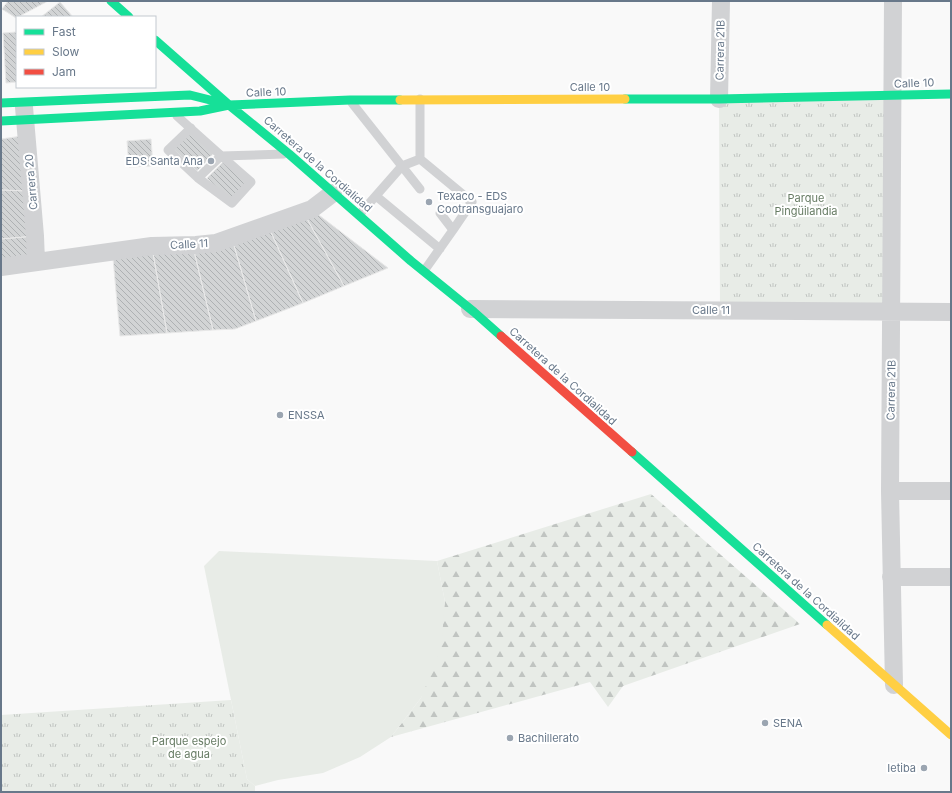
<svg xmlns="http://www.w3.org/2000/svg" width="952" height="793" viewBox="0 0 952 793" font-family="Inter,sans-serif">
<style>
.grass{fill:url(#grass-tufts)}
.forest{fill:url(#forest-firs)}
.pitch{fill:#e8ece7}
.building{fill:url(#building-back-hatch);stroke:#e8e8e8}
.lines{fill:none;stroke-linecap:round;stroke-linejoin:round}
.lane{stroke:#d1d2d4;stroke-width:9}
.street{stroke:#d1d2d4;stroke-width:18}
.fast{stroke:#16e098;stroke-width:9}
.slow{stroke:#ffcf43;stroke-width:9}
.jam{stroke:#f24e42;stroke-width:9}
.poi-dot{fill:#9ba5b1;stroke:#fff;stroke-width:1.5}
.labels{text-anchor:middle;stroke-width:4;stroke-linejoin:round;paint-order:stroke}
.street-label{font-size:11px;fill:#68788a;stroke:#fff}
.poi-label{font-size:11px;fill:#68788a;stroke:#fff;text-anchor:start}
.park-label{font-size:11px;fill:#667b63;stroke:#fff}
</style>
<defs>
<pattern id="grass-tufts" width="24" height="20" patternUnits="userSpaceOnUse"><rect width="24" height="20" fill="#e8ece7"/><path d="M3 7l-1-3M5 7V3M7 7l1-3M15 17l-1-3M17 17v-4M19 17l1-3" fill="none" stroke="#c0c4c1"/></pattern>
<pattern id="forest-firs" width="22" height="20" patternUnits="userSpaceOnUse"><rect width="22" height="20" fill="#e8ece7"/><path d="M5 1l3.5 6h-7zM16 11l3.5 6h-7z" fill="#c0c4c1"/></pattern>
<pattern id="building-back-hatch" width="6" height="6" patternUnits="userSpaceOnUse"><rect width="6" height="6" fill="#d2d4d5"/><path d="M-1 5l2 2M0 0l6 6M5-1l2 2" fill="none" stroke="#aeb1b3"/></pattern>
</defs>
<rect width="100%" height="100%" fill="#f9f9f9"/>
<path class="grass" d="M892 95V311L720 310 719 99Z
M231 700 247 779 255 786V792H1V715Z"/>
<path class="forest" d="M651 494 800 624 623 686 608 707 590 682 391 737 421 698 445 602 437 561Z"/>
<path class="pitch" d="M219 551 437 561 445 602 441 649 421 698 391 737 360 757 323 773 278 780 255 786 247 779 204 566Z"/>
<path class="building" d="M8 1H48L16 18 2 9Z
M60 2 73 17H41Z
M17 32V82L6 83 3 33Z
M191 132 214 153 197 171 173 149Z
M22 136 28 191 1 190V139Z
M151 139 153 166 129 167 127 141Z
M224 161 247 182 231 201 207 178Z
M1 190 28 191 35 236 1 239Z
M315 212 388 268 344 286 306 217Z
M306 217 344 286 303 303 270 230Z
M270 230 303 303 256 321 233 242Z
M35 236 36 262 1 267V239Z
M233 242 256 321 235 329 213 330 194 251Z
M194 251 213 330 167 333 153 253Z
M153 253 167 333 120 336 113 258Z"/>
<g class="lines">
<path class="lane" d="M420 99V159L472 202 453 230
M352 103 420 189
M177 116C201 138 226 160 251 182L232 203 198 178 221 156 284 154
M191 128 168 150 198 178
M376 196 440 249
M359 215 402 166 420 159
M424 271 453 230 440 213"/>
<path class="street" d="M893 1 890 491 894 685
M719 99 721 1
M24 107 35 236 36 262
M1 267 152 246 196 245 216 243 312 209 333 193
M470 309 951 312
M890 491H951
M891 577H951"/>
<path class="fast" d="M111 1 129 17
M155 40 229 105 289 154 411 261 474 312 501 336
M625 99H719L951 94
M1 103 190 95 222 103
M1 121 200 111 229 105 350 100H400
M632 452 827 625"/>
<path class="slow" d="M400 100 625 99
M827 625 951 735"/>
<path class="jam" d="M501 336 632 452"/>
</g>
<g class="poi-dot">
<circle cx="211" cy="161" r="4"/>
<circle cx="429" cy="202" r="4"/>
<circle cx="280" cy="415" r="4"/>
<circle cx="765" cy="723" r="4"/>
<circle cx="510" cy="738" r="4"/>
<circle cx="924" cy="768" r="4"/>
</g>
<g class="labels">
<g class="street-label">
<text transform="translate(720 50) rotate(-89)" y="4">Carrera 21B</text>
<text transform="translate(914 83) rotate(-2)" y="4">Calle 10</text>
<text x="590" y="91">Calle 10</text>
<text transform="translate(266 92) rotate(-2)" y="4">Calle 10</text>
<text transform="translate(318 164) rotate(41)" y="4">Carretera de la Cordialidad</text>
<text transform="translate(31 182) rotate(-95)" y="4">Carrera 20</text>
<text transform="translate(189 244) rotate(-3)" y="4">Calle 11</text>
<text x="711" y="314">Calle 11</text>
<text transform="translate(563 376) rotate(42)" y="4">Carretera de la Cordialidad</text>
<text transform="translate(891 390) rotate(-89)" y="4">Carrera 21B</text>
<text transform="translate(806 591) rotate(42)" y="4">Carretera de la Cordialidad</text>
</g>
<g class="poi-label">
<text x="203" y="165" text-anchor="end">EDS Santa Ana</text>
<text x="437" y="200">Texaco - EDS<tspan x="437" dy="13">Cootransguajaro</tspan></text>
<text x="288" y="419">ENSSA</text>
<text x="773" y="727">SENA</text>
<text x="518" y="742">Bachillerato</text>
<text x="916" y="772" text-anchor="end">Ietiba</text>
</g>
<g class="park-label">
<text x="806" y="202">Parque<tspan x="806" dy="13">Pingüilandia</tspan></text>
<text x="189" y="745">Parque espejo<tspan x="189" dy="13">de agua</tspan></text>
</g>
</g>
<rect width="952" height="793" fill="none" stroke="#68788a" stroke-width="4"/>
<rect x="16" y="16" width="140" height="72" fill="#ffffff" stroke="#c3c9d0"/>
<rect x="24" y="29" width="20" height="6" fill="#16e098" stroke="#c3c9d0"/>
<text x="52" y="36" font-size="12" fill="#68788a">Fast</text>
<rect x="24" y="49" width="20" height="6" fill="#ffcf43" stroke="#c3c9d0"/>
<text x="52" y="56" font-size="12" fill="#68788a">Slow</text>
<rect x="24" y="69" width="20" height="6" fill="#f24e42" stroke="#c3c9d0"/>
<text x="52" y="76" font-size="12" fill="#68788a">Jam</text>
</svg>
